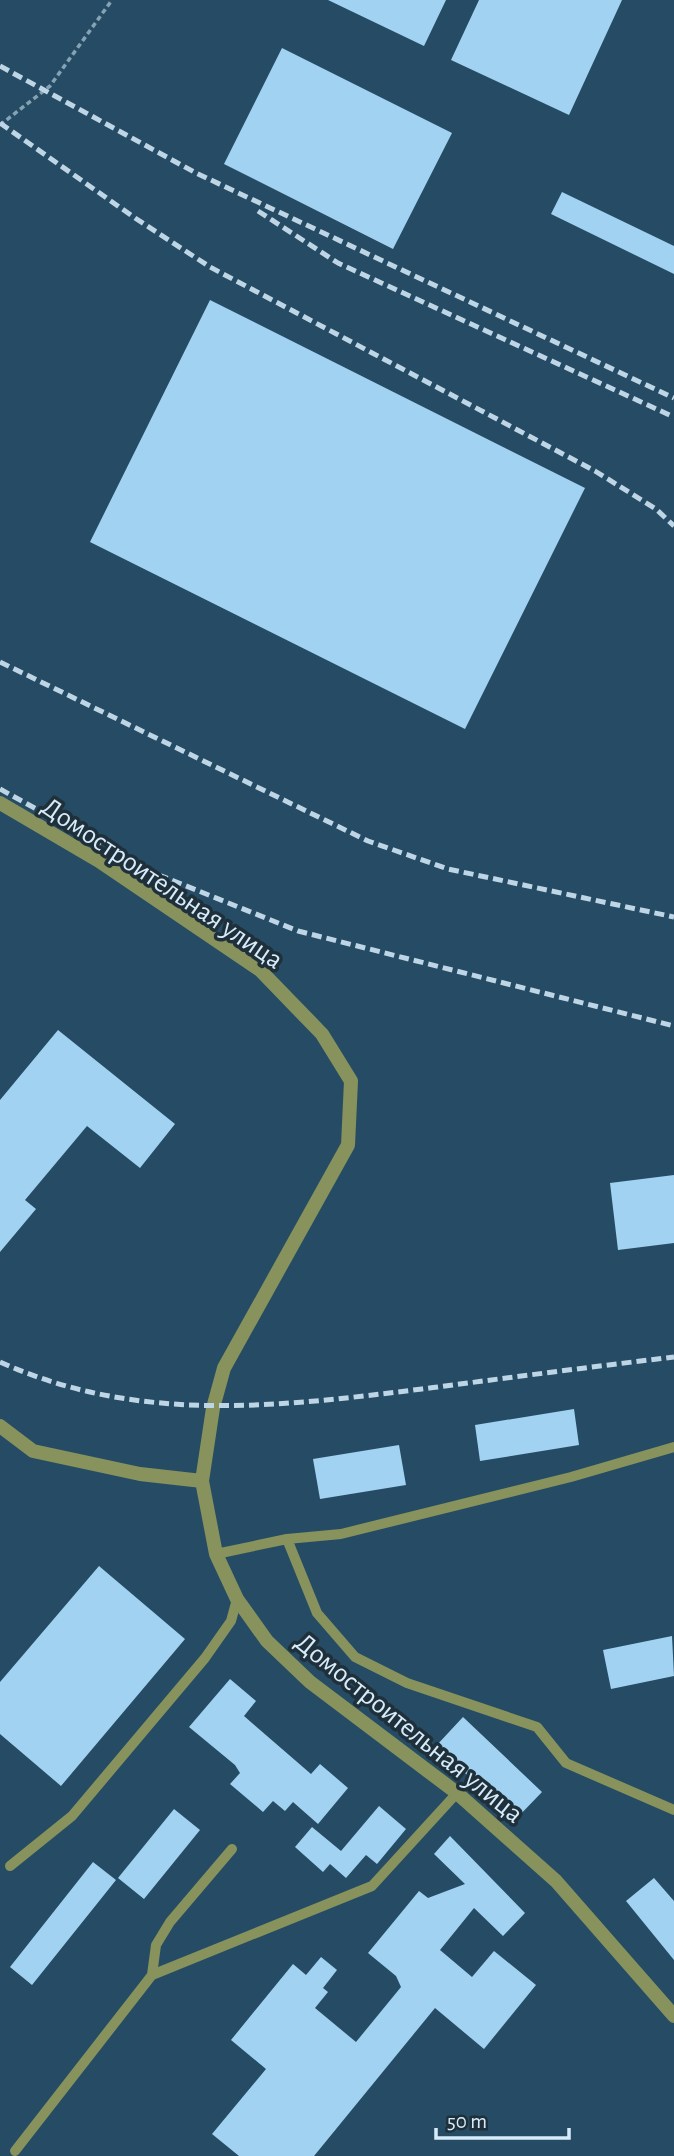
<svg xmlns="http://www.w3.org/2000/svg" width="674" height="2156" viewBox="0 0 674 2156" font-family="'Alegreya Sans',sans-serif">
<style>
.building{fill:#a2d2f2}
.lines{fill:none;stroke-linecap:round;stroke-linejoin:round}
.path{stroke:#85a3b5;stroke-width:3.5;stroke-dasharray:5 3.5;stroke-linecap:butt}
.service{stroke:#87925c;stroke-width:10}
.minor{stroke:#87925c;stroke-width:14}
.rail{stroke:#bed5e5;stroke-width:5;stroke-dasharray:10 5;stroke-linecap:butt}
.labels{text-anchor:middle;stroke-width:7;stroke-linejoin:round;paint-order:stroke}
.street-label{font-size:28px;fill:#d7ecfa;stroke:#1f303b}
</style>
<rect width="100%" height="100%" fill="#254c64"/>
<path class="building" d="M328 0H446L424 46Z
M479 0H622L569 115 451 60Z
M282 48 452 133 393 249 224 164Z
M562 192 674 246V274L551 214Z
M210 300 585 488 465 729 90 542Z
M58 1030 175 1124 140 1168 87 1126 25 1200 36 1209 0 1252V1100Z
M674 1175V1243L618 1250 610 1183Z
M574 1409 579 1445 480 1461 475 1425Z
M399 1445 406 1485 320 1499 313 1459Z
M99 1566 185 1639 61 1786 0 1734V1682Z
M672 1636 674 1676 611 1689 603 1650Z
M230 1679 256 1701 244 1716 311 1774 320 1764 348 1788 318 1824 293 1802 285 1811 273 1801 263 1812 230 1784 240 1773 235 1765 189 1727Z
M463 1717 542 1792 515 1820 436 1746Z
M379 1806 406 1829 377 1864 366 1855 346 1878 330 1864 323 1872 295 1847 312 1827 341 1851Z
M174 1809 200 1830 144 1899 118 1878Z
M450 1836 525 1913 503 1936 474 1908 440 1950 472 1977 494 1951 536 1985 484 2049 435 2008 314 2156H239L212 2134 266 2069 231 2040 293 1964 306 1975 321 1957 337 1970 323 1988 328 1992 315 2008 356 2042 401 1987 396 1976 368 1953 419 1891 428 1898 465 1884 434 1854Z
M93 1862 116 1880 32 1985 10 1967Z
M654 1878 674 1901V1960L626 1901Z"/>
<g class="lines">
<path class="path" d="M0 125 50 86 112 0"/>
<path class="service" d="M287 1539 317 1613 355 1657 407 1683 537 1727 566 1763 674 1810
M216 1554 287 1539 341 1534 571 1477 674 1447
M10 1866 72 1816 205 1658 231 1621 237 1599
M152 1975 156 1945 170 1922 232 1849
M15 2151 152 1975 372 1886 457 1793"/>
<path class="minor" d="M0 803 99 861 260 970 322 1034 351 1081 348 1145 224 1368 213 1408 202 1481 216 1554 237 1599 267 1641 310 1682 457 1793 556 1881 674 2016
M0 1426 33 1451 140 1474 202 1481"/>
<path class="rail" d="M0 66 196 173 674 398
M0 123 135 218 210 267 595 471 656 509 674 526
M258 211 338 263 674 417
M0 662 368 841 448 869 674 917
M0 789 149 871 298 931 674 1026
M0 1362C138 1424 276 1407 422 1389 506 1378 590 1367 674 1357"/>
</g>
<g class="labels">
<g class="street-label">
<text transform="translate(163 882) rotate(34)" y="10">Домостроительная улица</text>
<text transform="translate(410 1727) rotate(39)" y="10">Домостроительная улица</text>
</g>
</g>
<path d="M436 2128v10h133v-10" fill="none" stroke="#d7ecfa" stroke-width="3.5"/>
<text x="447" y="2128" font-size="21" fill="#d7ecfa" stroke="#1f303b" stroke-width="5" paint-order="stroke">50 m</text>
</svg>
